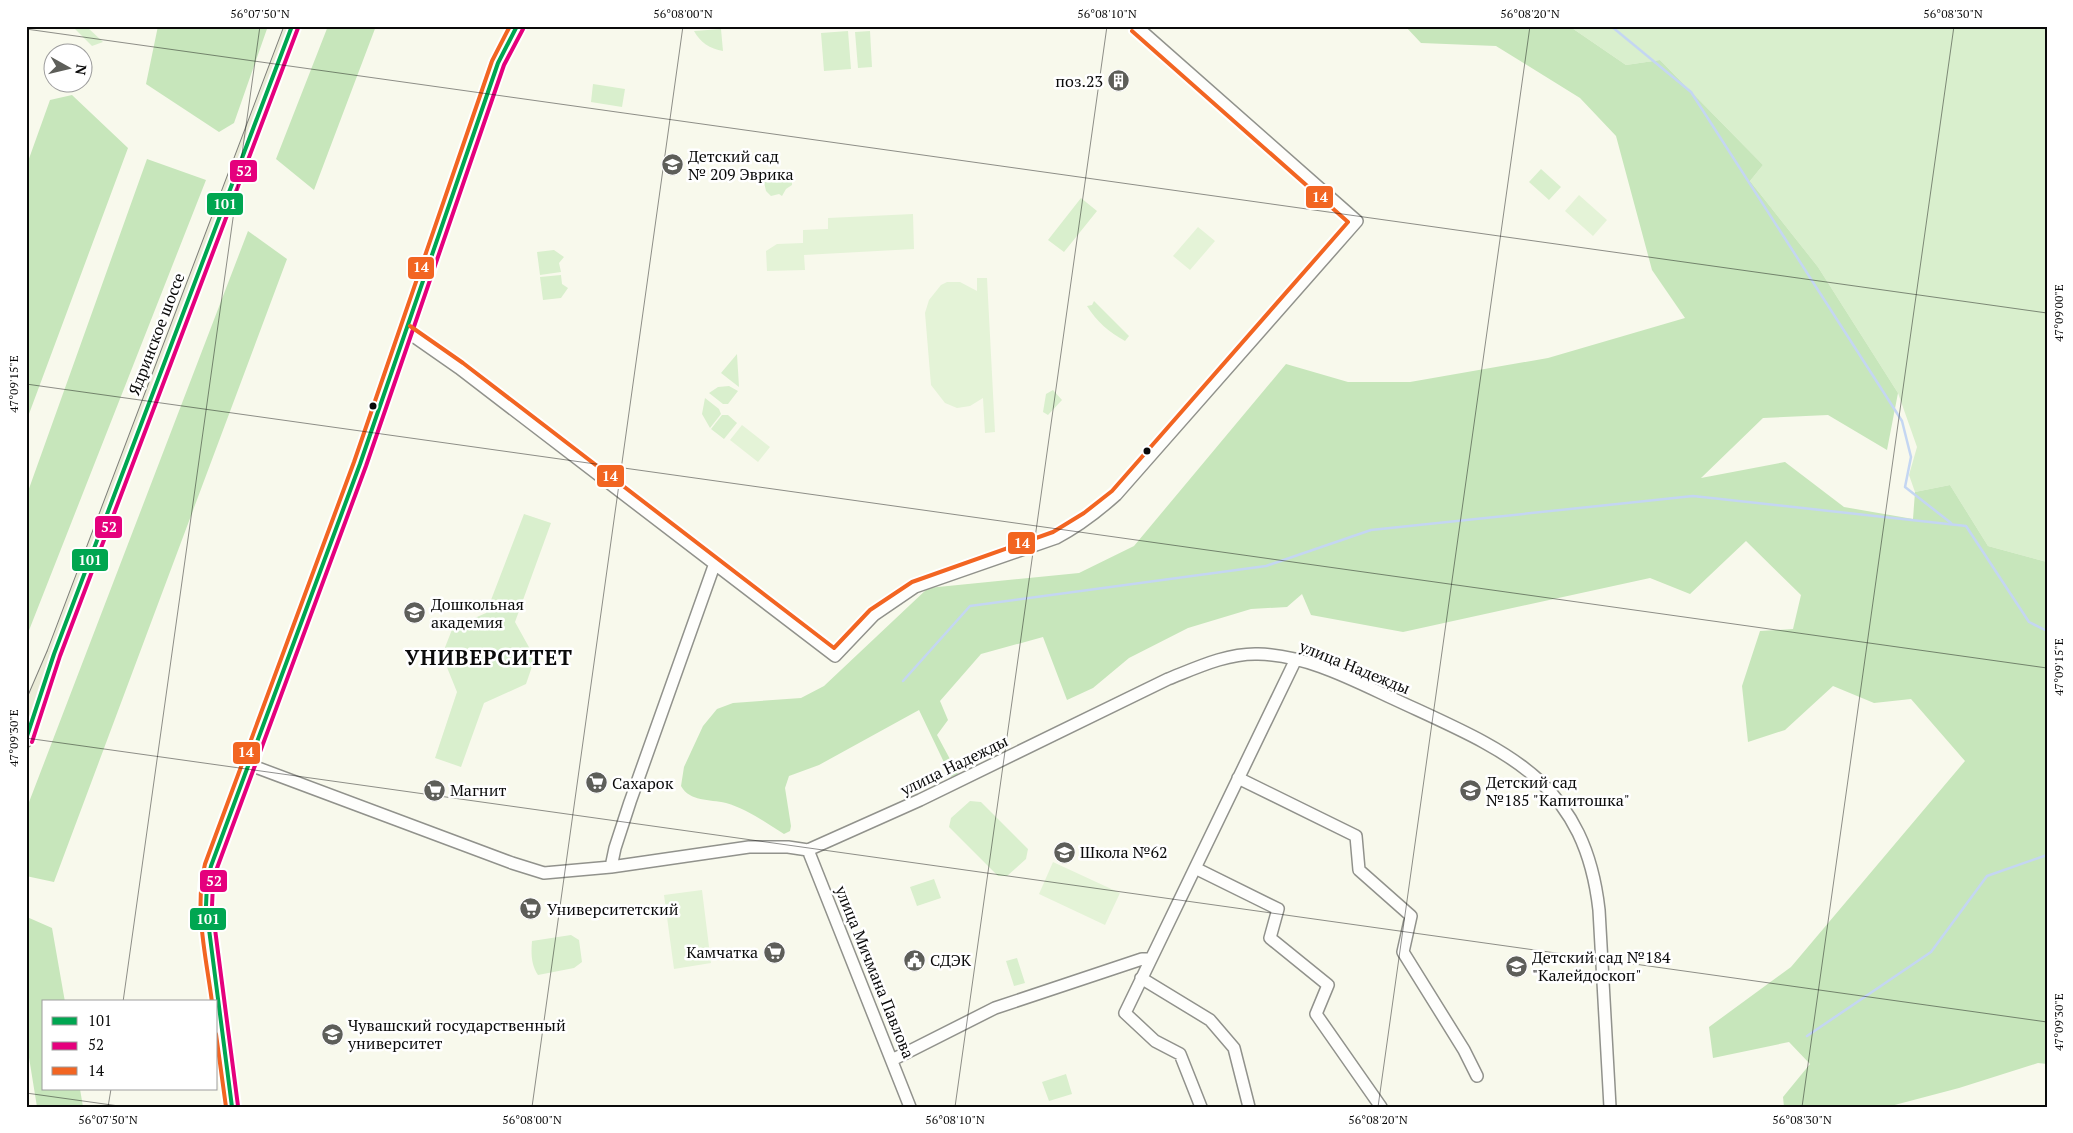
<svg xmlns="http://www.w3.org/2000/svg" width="2073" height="1133" viewBox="0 0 2073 1133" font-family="'PT Serif',serif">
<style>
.green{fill:#d9efcd}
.forest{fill:#c7e6bb}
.pitch{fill:#e4f3d7}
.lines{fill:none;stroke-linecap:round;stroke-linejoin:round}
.stream{stroke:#c4d6f2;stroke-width:2.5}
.minor-casing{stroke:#91928c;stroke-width:14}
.major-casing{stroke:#7e7f79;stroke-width:16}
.minor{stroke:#fefefc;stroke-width:11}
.major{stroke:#eaebd7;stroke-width:14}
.bus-1-casing{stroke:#fff;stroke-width:8}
.bus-2-casing{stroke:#fff;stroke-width:8}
.bus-3-casing{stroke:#fff;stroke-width:8}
.bus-1{stroke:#00a651;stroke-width:4}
.bus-2{stroke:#e5007d;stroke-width:4}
.bus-3{stroke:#f26522;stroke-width:4}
.ticks{fill:none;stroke:#0a0a0a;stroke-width:1;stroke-opacity:0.45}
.bus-dot{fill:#0a0a0a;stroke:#fff;stroke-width:2}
.labels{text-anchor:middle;stroke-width:5;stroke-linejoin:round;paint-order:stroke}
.poi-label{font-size:16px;fill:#0a0a0a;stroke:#fff;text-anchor:start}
.street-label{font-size:16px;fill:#0a0a0a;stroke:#fff}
.district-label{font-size:21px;font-weight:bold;letter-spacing:1px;fill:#0a0a0a;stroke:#fff}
.line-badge{stroke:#fff;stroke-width:2}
.badge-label{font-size:14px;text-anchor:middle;font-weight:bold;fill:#fff}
.neatline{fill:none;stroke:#0a0a0a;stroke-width:2}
.ticks-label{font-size:12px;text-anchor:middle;fill:#0a0a0a}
</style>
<rect width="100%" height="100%" fill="#f8f9ec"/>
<path class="green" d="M72 26H86L103 42 92 46Z
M1569 26H2047V562L1988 546 1950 485 1915 492 1909 475 1917 447 1898 393 1818 267 1750 181 1763 165 1660 60 1626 65Z
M721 29 723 51C710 49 700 42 694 31Z
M848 31 851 69 824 71 821 33Z
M870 31 872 67 858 68 855 32Z
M593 84 625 89 622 107 591 102Z
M1541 169 1561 187 1549 200 1529 182Z
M792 178V185L786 189 782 196 779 194 771 196 766 191 764 182Z
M1081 198 1097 211 1064 252 1048 240Z
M554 250 564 257 559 263 561 272 540 275 537 252Z
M561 275 562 284 568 288 561 298 543 300 540 277Z
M1094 301 1129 336 1125 341C1109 332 1097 322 1087 306L1092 305Z
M737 354 739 387 721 373Z
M729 386 738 391 728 404H723L709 393 718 387Z
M1053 390 1062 400 1048 415 1043 412 1046 394Z
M705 398 719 409 721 414 710 428 702 414Z
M722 415H728L737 423 724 439 711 429Z
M524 514 551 523 515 622 530 649 537 652 526 684 484 703 461 767 435 758 457 692 442 655 455 622 461 624 486 613Z
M970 801 981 802 1028 849 1026 859 1007 876H998L949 827 951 818Z
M934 879 941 898 917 906 910 887Z
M571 935 579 940 582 962 574 968 538 975C531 965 531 953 532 941Z
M1017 958 1025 983 1014 986 1006 961Z
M1066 1074 1072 1094 1049 1101 1042 1082Z"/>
<path class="forest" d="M158 26H268L234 123 219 132 146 84Z
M328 26H376L314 190 276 159Z
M1405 26H1569L1626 65 1660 60 1763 165 1750 181 1818 267 1898 393 1887 450 1828 415 1763 418 1701 478 1785 462 1844 507 1913 519 1915 492 1950 485 1988 546 2047 562V1064L2038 1063 1959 1088 1887 1107H1784L1783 1097 1810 1064 1789 1042 1713 1058 1709 1027 1791 967 1965 761 1911 699 1874 703 1833 686 1785 730 1748 742 1742 686 1760 631 1793 629 1801 595 1746 541 1690 594 1650 578 1403 632 1311 615 1302 594 1287 607 1251 609 1188 628 1129 658 1093 688 1067 700 1043 637 981 654 940 701 948 720 937 735 958 774 951 777 919 710 819 765 789 776 785 788 791 826 790 831 784 834C765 822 747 809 726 803 709 799 690 802 681 786L684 767 703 726 717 709 733 703 801 698 824 686 928 588 1079 573 1134 546 1286 364 1348 382H1410L1548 358 1685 318 1652 270 1616 136 1580 98 1496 46 1421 43Z
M72 95 128 148 26 422V167L50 100Z
M147 159 206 180 26 638V497Z
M248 231 287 259 54 882 26 876V810Z
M26 915 27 917 52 928 65 1002H44V1089H80L83 1107H37L26 1039Z"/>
<path class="pitch" d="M1579 195 1607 220 1593 236 1565 211Z
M913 214 914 249 804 255 805 270 767 271 766 251 777 244 803 243V230L828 229V218Z
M1198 227 1215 241 1190 270 1173 256Z
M977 278H987L995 432 985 433 983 398 970 406 957 408 945 403 931 385 925 313 929 300 941 285 947 282H960L977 291Z
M742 425 770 447 758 462 730 440Z
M1053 862 1120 893 1105 925 1039 894Z
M702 890 711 963 674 969 664 895Z"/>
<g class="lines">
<path class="stream" d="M1611 26 1691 92 1902 421 1911 457 1905 487 1951 523
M903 681 970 606 1266 566 1371 530 1693 496 1966 526 2029 622 2047 631
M1807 1036 1931 952 1987 876 2047 855"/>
<defs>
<path id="minor" d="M406 331 459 368 835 656 874 615 915 587 1056 538C1079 526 1097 512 1116 495L1357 221 1136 26
M250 765 512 863 544 873 611 867 749 847H788L808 850
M1238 778 1356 836 1359 870 1411 916 1403 952 1464 1050 1477 1076
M808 850 920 800 1168 679C1196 668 1227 653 1258 654 1306 655 1351 679 1394 699 1501 749 1584 777 1599 910L1610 1107
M808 850 910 1107
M611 867 615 848 630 802 715 563
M1195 868 1278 909 1270 938 1328 985 1316 1014 1381 1107
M1141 978 1210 1020 1234 1048 1249 1107
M892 1060 995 1008 1142 959H1150
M232 1107 206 906 207 883 211 866 360 464 480 113 498 63 517 26
M1201 1107 1180 1054 1155 1041 1125 1013 1296 659"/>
<path id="major" d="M26 719 54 654 292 26
M26 740 36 710"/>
</defs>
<use href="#minor" class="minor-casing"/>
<use href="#major" class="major-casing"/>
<use href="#minor" class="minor"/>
<use href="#major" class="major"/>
<defs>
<path id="bus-1" d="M26 739 54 654 292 26
M232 1107 206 906 207 883 211 866 360 464 498 63 517 26"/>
<path id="bus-2" d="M32 742 60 656 298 28
M238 1106 212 906 213 884 217 868 366 466 504 65 523 29"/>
<path id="bus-3" d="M410 326 463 363 834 648 870 610 912 582 1053 532 1084 513 1112 491 1348 222 1132 31
M212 1002C206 956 194 909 205 864L354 462 492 61 510 26
M216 1034 226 1107"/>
</defs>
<use href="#bus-1" class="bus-1-casing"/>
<use href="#bus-2" class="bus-2-casing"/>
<use href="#bus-3" class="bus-3-casing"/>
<use href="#bus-1" class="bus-1"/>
<use href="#bus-2" class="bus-2"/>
<use href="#bus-3" class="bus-3"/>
</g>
<path class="ticks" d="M26 29 2047 313M26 384 2047 668M26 738 2047 1022M123 1002 260 26M26 1093 126 1107M108 1107 111 1089M532 1107 683 26M955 1107 1107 26M1378 1107 1530 26M1802 1107 1954 26"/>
<defs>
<symbol id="building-disc" viewBox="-11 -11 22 22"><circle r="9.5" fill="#5d5e59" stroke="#fff"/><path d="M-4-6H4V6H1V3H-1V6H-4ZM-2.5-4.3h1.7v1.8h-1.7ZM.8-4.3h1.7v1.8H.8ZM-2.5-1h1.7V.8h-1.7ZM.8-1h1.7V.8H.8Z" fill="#fff"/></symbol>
<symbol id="school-disc" viewBox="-11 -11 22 22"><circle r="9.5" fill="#5d5e59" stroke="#fff"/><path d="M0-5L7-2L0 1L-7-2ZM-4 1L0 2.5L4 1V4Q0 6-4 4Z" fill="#fff"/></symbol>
<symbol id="supermarket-disc" viewBox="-11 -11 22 22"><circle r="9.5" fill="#5d5e59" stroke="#fff"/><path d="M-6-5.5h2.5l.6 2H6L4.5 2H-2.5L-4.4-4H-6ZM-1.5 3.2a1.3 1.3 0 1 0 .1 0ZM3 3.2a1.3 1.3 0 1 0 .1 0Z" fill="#fff"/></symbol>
<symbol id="civic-disc" viewBox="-11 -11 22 22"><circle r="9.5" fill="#5d5e59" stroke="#fff"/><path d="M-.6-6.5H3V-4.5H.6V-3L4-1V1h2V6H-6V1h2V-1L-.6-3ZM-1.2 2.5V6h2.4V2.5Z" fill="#fff"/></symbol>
<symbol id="university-disc" viewBox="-11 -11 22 22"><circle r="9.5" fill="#5d5e59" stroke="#fff"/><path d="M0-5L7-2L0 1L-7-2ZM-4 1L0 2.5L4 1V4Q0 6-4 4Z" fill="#fff"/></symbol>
</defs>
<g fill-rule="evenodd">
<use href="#building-disc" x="1106" y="68" width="25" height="25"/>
<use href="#school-disc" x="660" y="152" width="25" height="25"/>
<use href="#school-disc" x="402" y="600" width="25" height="25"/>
<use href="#supermarket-disc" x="584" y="770" width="25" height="25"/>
<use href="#supermarket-disc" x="422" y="778" width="25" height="25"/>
<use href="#school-disc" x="1458" y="778" width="25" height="25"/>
<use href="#school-disc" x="1052" y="840" width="25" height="25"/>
<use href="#supermarket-disc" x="518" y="896" width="25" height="25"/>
<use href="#supermarket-disc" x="762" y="940" width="25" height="25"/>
<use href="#civic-disc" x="902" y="948" width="25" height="25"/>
<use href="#school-disc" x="1504" y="954" width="25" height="25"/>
<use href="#university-disc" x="320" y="1022" width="25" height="25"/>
</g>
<g class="bus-dot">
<circle cx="373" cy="406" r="4.5"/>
<circle cx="1147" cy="451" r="4.5"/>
</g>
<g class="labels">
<g class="poi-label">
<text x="1103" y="87" text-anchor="end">поз.23</text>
<text x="688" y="162">Детский сад<tspan x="688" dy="18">№ 209 Эврика</tspan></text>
<text x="431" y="610">Дошкольная<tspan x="431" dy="18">академия</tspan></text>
<text x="1486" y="788">Детский сад<tspan x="1486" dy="18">№185 "Капитошка"</tspan></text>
<text x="612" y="789">Сахарок</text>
<text x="450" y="796">Магнит</text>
<text x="1080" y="858">Школа №62</text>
<text x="547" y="915">Университетский</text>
<text x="758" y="958" text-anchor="end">Камчатка</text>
<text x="1532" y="963">Детский сад №184<tspan x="1532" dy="18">"Калейдоскоп"</tspan></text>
<text x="930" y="966">СДЭК</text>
<text x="348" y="1031">Чувашский государственный<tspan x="348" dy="18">университет</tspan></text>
</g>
<g class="street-label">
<text transform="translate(156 334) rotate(-69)" y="6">Ядринское шоссе</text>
<text transform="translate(1355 667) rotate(22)" y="6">улица Надежды</text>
<text transform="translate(954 765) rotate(-26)" y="6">улица Надежды</text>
<text transform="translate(875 972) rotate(68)" y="6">улица Мичмана Павлова</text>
</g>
<g class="district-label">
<text x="489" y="665">УНИВЕРСИТЕТ</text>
</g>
</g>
<g class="line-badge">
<rect x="229" y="159" width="29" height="24" rx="5" fill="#e5007d"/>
<rect x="1305" y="185" width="29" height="24" rx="5" fill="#f26522"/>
<rect x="206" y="192" width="38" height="24" rx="5" fill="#00a651"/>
<rect x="407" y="256" width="28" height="24" rx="5" fill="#f26522"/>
<rect x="596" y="464" width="29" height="24" rx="5" fill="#f26522"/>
<rect x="94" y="515" width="29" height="24" rx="5" fill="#e5007d"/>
<rect x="1007" y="531" width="29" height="24" rx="5" fill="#f26522"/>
<rect x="71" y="548" width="38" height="24" rx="5" fill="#00a651"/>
<rect x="232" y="741" width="29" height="24" rx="5" fill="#f26522"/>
<rect x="199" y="869" width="29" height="24" rx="5" fill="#e5007d"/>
<rect x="189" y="907" width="38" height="24" rx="5" fill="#00a651"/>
</g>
<g class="badge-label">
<text x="244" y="176">52</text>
<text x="1320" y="202">14</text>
<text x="225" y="209">101</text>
<text x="421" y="272">14</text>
<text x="610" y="481">14</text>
<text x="109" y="532">52</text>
<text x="1022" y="548">14</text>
<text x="90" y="565">101</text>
<text x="246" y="757">14</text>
<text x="214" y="886">52</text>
<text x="208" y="924">101</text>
</g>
<rect width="2073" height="1133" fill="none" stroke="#ffffff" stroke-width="55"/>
<rect x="42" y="1000" width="175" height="90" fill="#ffffff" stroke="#9d9d9d"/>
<rect x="52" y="1017" width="25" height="8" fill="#00a651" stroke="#9d9d9d"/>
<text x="88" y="1026" font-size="15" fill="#0a0a0a">101</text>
<rect x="52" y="1042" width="25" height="8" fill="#e5007d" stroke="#9d9d9d"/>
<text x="88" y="1050" font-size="15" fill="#0a0a0a">52</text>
<rect x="52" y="1067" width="25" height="8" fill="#f26522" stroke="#9d9d9d"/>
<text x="88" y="1076" font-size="15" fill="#0a0a0a">14</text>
<g transform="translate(68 68) rotate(98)"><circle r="24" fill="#ffffff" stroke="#9d9d9d"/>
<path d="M0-4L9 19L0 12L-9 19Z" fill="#5d5e59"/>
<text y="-8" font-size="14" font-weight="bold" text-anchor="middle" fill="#0a0a0a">N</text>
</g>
<rect x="28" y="28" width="2018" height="1078" class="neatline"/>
<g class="ticks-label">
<text x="260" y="18">56°07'50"N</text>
<text x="683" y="18">56°08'00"N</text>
<text x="1107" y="18">56°08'10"N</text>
<text x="1530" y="18">56°08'20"N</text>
<text x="1953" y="18">56°08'30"N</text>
<text transform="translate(2059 313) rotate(-90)" y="4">47°09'00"E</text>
<text transform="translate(14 384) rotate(-90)" y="4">47°09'15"E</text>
<text transform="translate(2059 667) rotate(-90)" y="4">47°09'15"E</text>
<text transform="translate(14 738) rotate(-90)" y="4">47°09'30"E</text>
<text transform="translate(2059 1022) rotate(-90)" y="4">47°09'30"E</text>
<text x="108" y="1124">56°07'50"N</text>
<text x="532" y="1124">56°08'00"N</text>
<text x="955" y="1124">56°08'10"N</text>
<text x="1378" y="1124">56°08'20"N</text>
<text x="1802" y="1124">56°08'30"N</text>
</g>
</svg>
